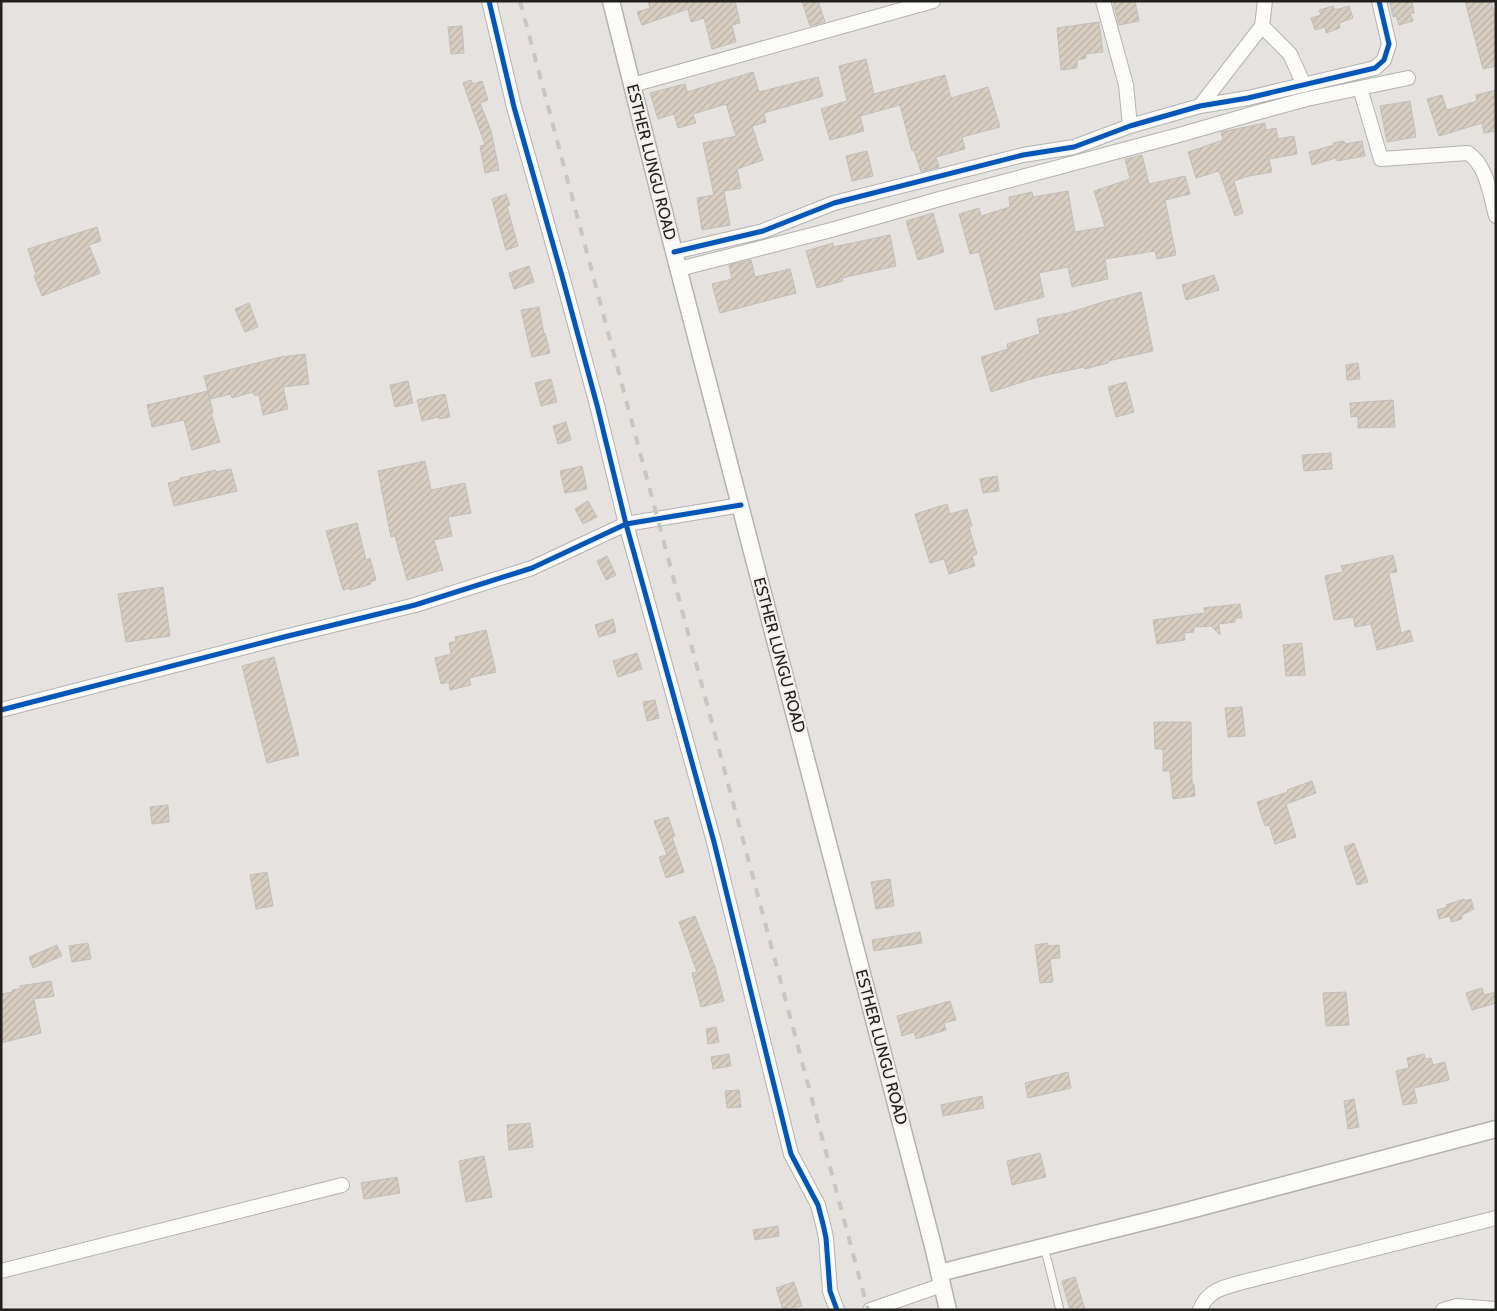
<svg xmlns="http://www.w3.org/2000/svg" width="1497" height="1311" viewBox="0 0 1497 1311" font-family="Cabin,sans-serif">
<style>
.building{fill:url(#building-hatch);stroke:#c0bebc}
.lines{fill:none;stroke-linecap:round;stroke-linejoin:round}
.service-casing{stroke:#b4b2af;stroke-width:9}
.minor-casing{stroke:#b4b2af;stroke-width:16}
.tertiary-casing{stroke:#b4b2af;stroke-width:19}
.service{stroke:#fbfbfa;stroke-width:7}
.minor{stroke:#fbfbfa;stroke-width:14}
.tertiary{stroke:#fbfbfa;stroke-width:16}
.rail{stroke:#c6c6c6;stroke-width:4;stroke-dasharray:9 9;stroke-linecap:butt}
.cycleway-casing{stroke:#f4f0eb;stroke-width:8}
.cycleway{stroke:#0057b8;stroke-width:5}
.labels{text-anchor:middle;stroke-width:4.5;stroke-linejoin:round;paint-order:stroke}
.street-label{font-size:16px;fill:#21201e;stroke:#f4f0eb}
</style>
<defs>
<pattern id="building-hatch" width="6" height="6" patternUnits="userSpaceOnUse" patternTransform="scale(1.25)"><rect width="6" height="6" fill="#d8cdc1"/><path d="M-1 1l2-2M0 6l6-6M5 7l2-2" fill="none" stroke="#b9b0a5"/></pattern>
</defs>
<rect width="100%" height="100%" fill="#e5e2df"/>
<path class="building" d="M648 1H735L740 23 732 25 736 42 712 49 704 18 691 22 688 9 642 25 637 12 650 8Z
M802 1H818L825 22 810 26Z
M1113 1H1135L1139 21 1119 25Z
M1398 1H1412L1414 13H1410L1413 21 1399 25 1396 16 1393 17 1390 3Z
M1465 1H1491L1496 19V66L1483 69Z
M1333 6 1335 10 1349 6 1353 18 1339 23 1340 28 1326 33 1325 27 1315 30 1311 18 1321 15 1319 10Z
M1099 22 1103 52 1086 54V58L1077 60V68L1061 70 1057 28Z
M462 26 464 53 451 54 448 27Z
M866 59 874 94 945 75 951 98 988 87 1000 127 962 137 965 149 936 157 939 167 921 172 914 150 912 151 900 105 860 116 864 131 830 140 821 109 847 101 839 66Z
M753 72 759 92 818 77 823 96 764 113 766 122 752 126 763 160 737 169 741 188 724 191 730 225 702 230 697 198 714 195 703 143 736 136 726 104 693 114 696 123 678 128 674 114 658 119 650 93 685 84 687 92Z
M471 80 473 84 482 81 488 100 480 103 491 131 499 170 485 173 480 146 485 145 463 83Z
M1496 90V131L1484 133 1482 123 1439 136 1427 99 1442 95 1447 110 1477 101 1476 95Z
M1410 101 1416 137 1387 142 1380 106Z
M1265 123 1266 130 1276 128 1278 139 1294 136 1297 154 1269 159 1272 172 1249 176 1234 181 1243 213 1235 216 1219 171 1196 178 1188 152 1223 140 1221 132Z
M1344 141 1345 144 1362 141 1365 156 1337 161 1336 158 1312 165 1309 152 1334 145 1333 143Z
M867 151 873 176 852 181 846 156Z
M1142 155 1149 184 1185 176 1190 194 1165 200 1176 255 1157 259 1155 251 1105 259 1108 279 1072 287 1068 267 1039 273 1044 297 995 310 979 252 970 254 959 214 979 208 981 216 1010 207 1009 197 1032 192 1033 197 1068 191 1075 232 1105 227 1094 191 1130 179 1125 159Z
M506 194 510 205 507 206 518 246 506 250 492 199Z
M933 213 944 252 918 260 906 221Z
M97 227 101 241 89 245 100 273 42 296 34 276 36 275 28 249Z
M890 235 896 266 842 278 843 281 817 288 806 251 833 243V247Z
M751 260 755 277 790 269 796 293 720 313 712 284 732 279 729 265Z
M529 266 534 282 514 289 509 273Z
M1214 275 1219 290 1186 300 1182 285Z
M1141 292 1153 351 1108 361V363L1085 369 1084 367 1038 377 991 392 981 357 1008 349 1007 344 1040 334 1037 319 1068 313 1103 302Z
M249 303 258 327 245 332 235 309Z
M539 307 544 334 545 333 550 353 532 357 521 310Z
M305 354 309 384 283 387 288 409 263 415 259 395H254L253 392 232 398 231 394 210 399 204 376 281 357Z
M1358 363 1360 379 1347 380 1346 365Z
M551 379 557 402 541 406 535 383Z
M408 381 413 403 395 407 390 385Z
M1126 382 1134 412 1116 417 1108 387Z
M208 391 213 413H211L220 442 192 450 184 420 152 427 147 405Z
M445 394 450 417 439 419 438 417 422 421 417 400Z
M1393 400 1395 427 1358 428V416L1351 417 1350 403Z
M566 422 571 440 558 444 553 426Z
M1331 453 1332 469 1304 471 1302 455Z
M425 461 431 490 465 483 471 513 448 517 452 536 434 540 443 570 407 580 395 536 391 537 378 471Z
M582 466 587 489 565 493 560 471Z
M231 469 237 491 174 506 168 483 180 480V478L216 470V472Z
M997 476 999 491 983 493 980 479Z
M588 501 597 517 583 524 575 509Z
M947 504 950 514 967 509 972 526 969 527 977 554 972 556 975 566 949 574 944 559 930 563 915 514Z
M357 523 366 560 370 558 376 580 370 582 371 584 350 590 349 588 343 590 326 531Z
M1393 555 1397 572 1389 573 1401 633 1410 630 1413 641 1377 650 1371 624 1355 627 1353 617 1334 620 1325 576 1343 572 1341 566Z
M607 556 616 575 606 580 597 561Z
M163 587 170 636 126 642 118 594Z
M1240 604 1242 618H1235V622L1219 624 1220 635 1211 626 1194 627V632L1184 633 1185 640 1157 644 1153 620 1205 613 1204 608Z
M613 619 616 632 599 637 595 625Z
M486 630 496 672 469 678 471 685 450 690 449 682 441 684 435 658 451 654 449 643 456 641 455 637Z
M1302 643 1305 675 1286 676 1283 645Z
M637 653 642 669 618 677 613 661Z
M274 657 299 755 267 763 242 666Z
M655 700 659 718 647 721 643 702Z
M1242 707 1245 736 1228 737 1225 708Z
M1154 722H1191L1192 784H1194L1195 796 1173 799 1170 771H1163V749H1155Z
M1312 781 1316 793 1286 804 1296 837 1275 844 1269 825 1265 826 1257 802 1288 792 1287 790Z
M168 805 169 822 152 824 150 807Z
M668 817 675 836 672 837 684 872 666 878 659 857 667 855 654 821Z
M1354 843 1368 882 1357 885 1344 847Z
M267 872 273 906 256 909 250 875Z
M890 879 894 906 876 909 871 882Z
M1464 899 1465 901 1471 899 1474 909 1462 915V919L1451 922 1450 916 1439 919 1437 910 1447 907 1446 905Z
M695 916 715 967 724 1001 701 1007 692 973 697 972 679 922Z
M920 932 922 943 874 951 872 940Z
M88 943 91 959 72 962 69 946Z
M1048 943V946L1059 945 1060 958 1050 959 1053 982 1040 983 1035 945Z
M57 945 62 956 33 968 29 957Z
M51 981 54 996 34 999 41 1033 1 1043V994L13 992 12 990 20 989V986Z
M1482 988 1484 995 1496 992V1003L1472 1010 1466 993Z
M1346 992 1349 1025 1326 1026 1323 993Z
M950 1001 956 1020 944 1023 946 1030 916 1039 914 1032 902 1036 897 1016Z
M716 1027 719 1042 708 1044 706 1029Z
M729 1054 731 1066 713 1069 711 1057Z
M1424 1054 1425 1059 1431 1058 1433 1065 1445 1062 1449 1080 1414 1088 1417 1103 1403 1105 1396 1071 1409 1068 1407 1058Z
M1068 1072 1071 1088 1028 1098 1025 1083Z
M739 1090 741 1107 727 1108 725 1091Z
M982 1096 984 1108 943 1116 941 1105Z
M1354 1099 1359 1127 1348 1129 1344 1101Z
M530 1123 533 1147 509 1150 507 1125Z
M1040 1153 1046 1177 1012 1185 1007 1161Z
M484 1156 492 1197 466 1202 459 1161Z
M397 1177 400 1193 364 1199 361 1183Z
M778 1226 779 1236 755 1240 753 1230Z
M1075 1277 1085 1310H1070L1062 1281Z
M794 1282 802 1306 783 1310 776 1288Z"/>
<g class="lines">
<defs>
<path id="service" d="M1044 1246 1060 1310"/>
<path id="minor" d="M489 1 514 107 562 276 597 405 626 524 714 842 791 1154 818 1205 823 1224 826 1238 830 1291 837 1310
M1103 1 1126 85 1130 126
M1262 26 1290 54 1304 85
M632 85 933 1
M1360 88 1381 159 1468 153C1487 166 1490 194 1496 216
M1200 106 1262 26 1265 1
M674 252 763 231 834 203 1023 155 1074 147 1130 126 1200 106 1248 98 1375 68 1384 60 1389 44 1379 1
M679 269 831 230 943 198 1179 135 1259 112 1307 99 1408 78
M1 710 284 637 415 605 532 568 626 524 741 505
M1 1271 342 1185
M870 1310 942 1285
M1200 1310C1207 1291 1222 1288 1239 1283L1496 1218
M1443 1310 1457 1306 1496 1309"/>
<path id="tertiary" d="M611 1 674 252 933 1246 948 1310
M939 1273 1175 1214 1496 1129"/>
</defs>
<use href="#service" class="service-casing"/>
<use href="#minor" class="minor-casing"/>
<use href="#tertiary" class="tertiary-casing"/>
<use href="#service" class="service"/>
<use href="#minor" class="minor"/>
<use href="#tertiary" class="tertiary"/>
<path class="rail" d="M520 1 868 1310"/>
<defs>
<path id="cycleway" d="M489 1 514 107 562 276 597 405 626 524 714 842 791 1154 818 1205 823 1224 826 1238 830 1291 837 1310
M674 252 763 231 834 203 1023 155 1074 147 1130 126 1200 106 1248 98 1375 68 1384 60 1389 44 1379 1
M1 710 284 637 415 605 532 568 626 524 741 505"/>
</defs>
<use href="#cycleway" class="cycleway-casing"/>
<use href="#cycleway" class="cycleway"/>
</g>
<g class="labels">
<g class="street-label">
<text transform="translate(652 162) rotate(76)" y="6">ESTHER LUNGU ROAD</text>
<text transform="translate(780 655) rotate(75)" y="6">ESTHER LUNGU ROAD</text>
<text transform="translate(882 1047) rotate(75)" y="6">ESTHER LUNGU ROAD</text>
</g>
</g>
<rect width="1497" height="1311" fill="none" stroke="#21201e" stroke-width="5"/>
</svg>
